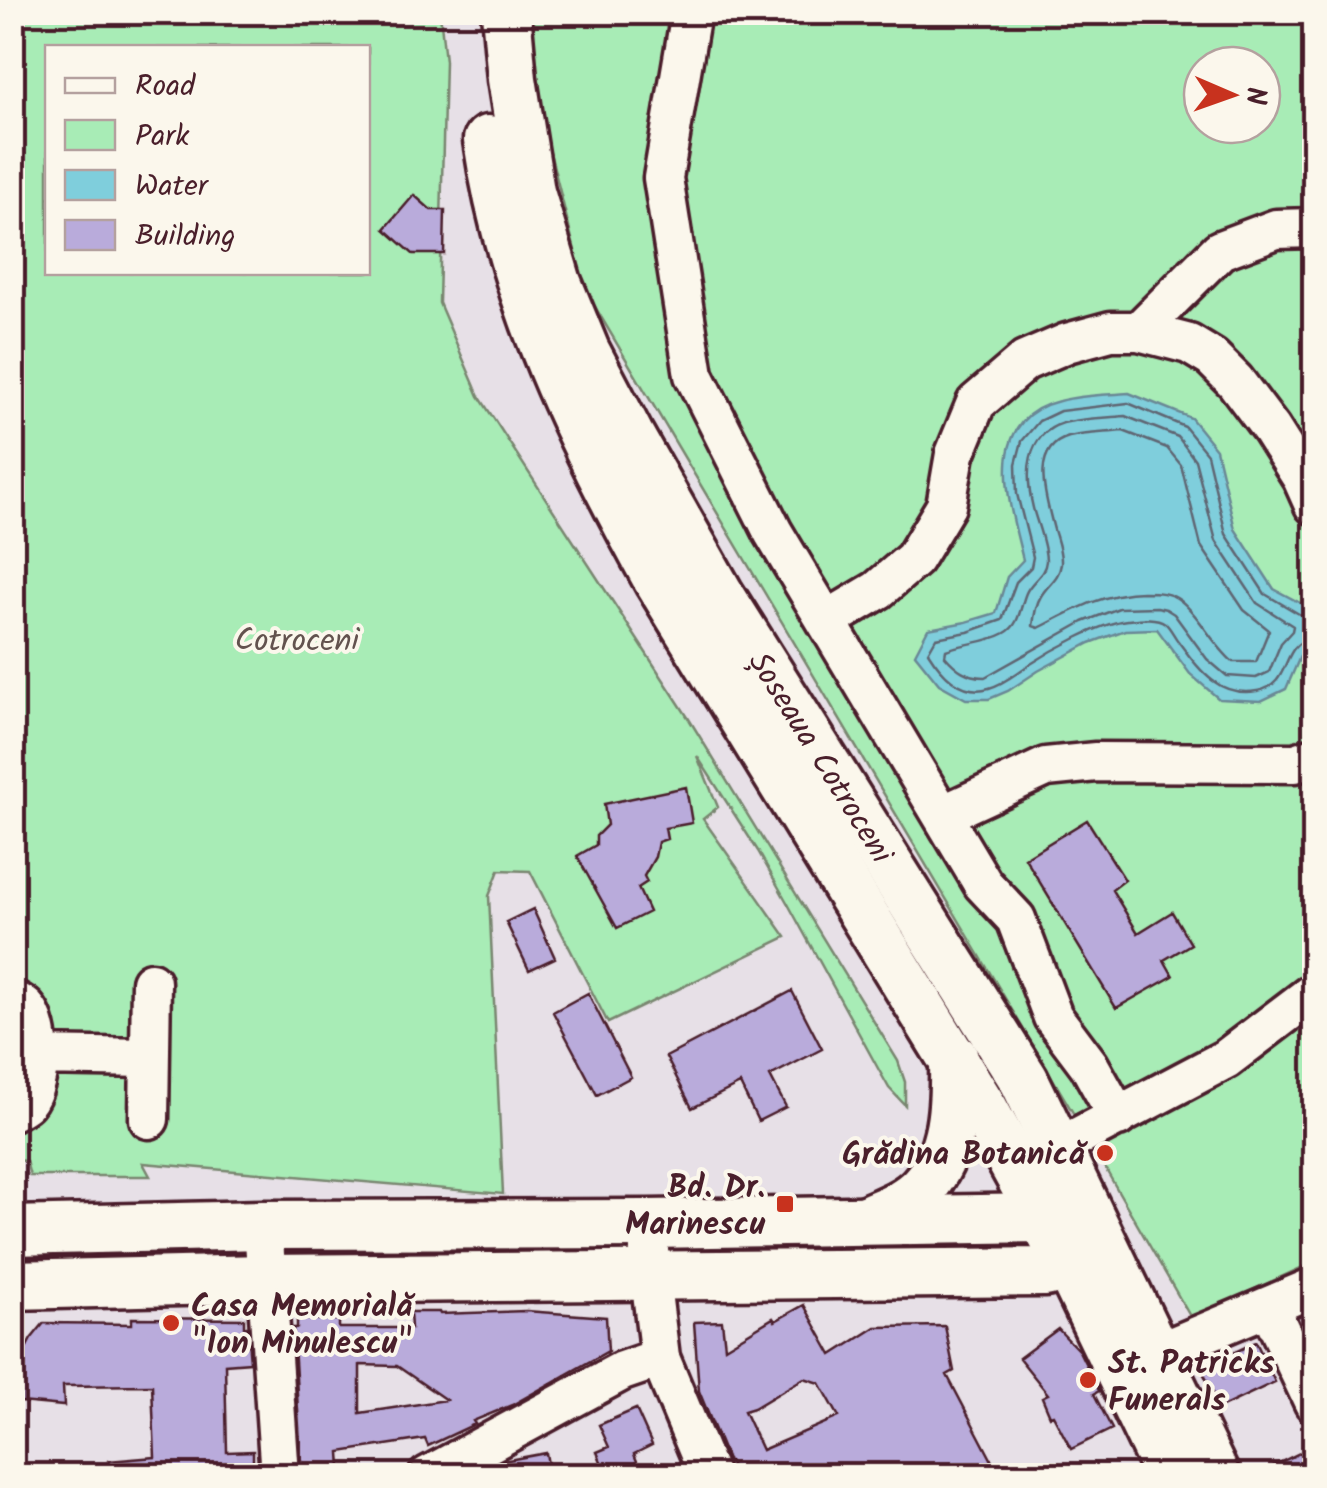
<svg xmlns="http://www.w3.org/2000/svg" width="1327" height="1488" viewBox="0 0 1327 1488" font-family="Kalam,sans-serif">
<style>
.green{fill:#a8ecb6;stroke:#798670;stroke-width:2.5;fill-rule:evenodd}
.water{fill:#7fcedc;stroke:#6a8895;stroke-width:2.5}
.lines{fill:none;stroke-linecap:round;stroke-linejoin:round}
.shore{stroke:#5f6572;stroke-width:2.5}
.building{fill:#b9abdb;stroke:#4a1f2b;stroke-width:2.5;fill-rule:evenodd}
.minor-casing{stroke:#4a1f2b;stroke-width:45}
.major-casing{stroke:#4a1f2b;stroke-width:55}
.minor{stroke:#fbf7ec;stroke-width:38}
.major{stroke:#fbf7ec;stroke-width:48}
.poi-dot{fill:#c8321e;stroke:#fbf7ec;stroke-width:4}
.labels{text-anchor:middle;stroke-width:8;stroke-linejoin:round;paint-order:stroke}
.park-label{font-size:32px;fill:#62524e;stroke:#fbf7ec}
.street-label{font-size:32px;fill:#4a1f2b;stroke:#fbf7ec}
.poi-label{font-size:32px;font-weight:bold;fill:#4a1f2b;stroke:#fbf7ec;text-anchor:end}
</style>
<rect width="100%" height="100%" fill="#e7e0e7"/>
<filter id="ink" filterUnits="userSpaceOnUse"><feTurbulence type="fractalNoise" baseFrequency=".01" numOctaves="2"/><feDisplacementMap in="SourceGraphic" scale="20" xChannelSelector="R" yChannelSelector="G"/><feConvolveMatrix kernelMatrix="1 2 1 2 8 2 1 2 1" color-interpolation-filters="sRGB"/></filter>
<g filter="url(#ink)">
<path class="green" d="M13 13H440L445 61 439 303 479 396 689 719 898 1061 905 1082V1105L889 1088 880 1072 788 904 758 851 697 756 718 807 703 819 786 937 608 1023 530 871 499 870 489 896 503 1194 143 1163 150 1176H30L26 1161 13 1160ZM48 48H368V272H48Z
M530 13H1314V1262L1191 1318 1082 1128 585 290 545 133ZM1202 65H1262V125H1202Z
M1007 1228 1024 1257 705 1256 710 1248 824 1244Z
M433 1235 585 1241 586 1254 282 1259 286 1252 401 1250Z
M229 1247 230 1258 13 1264V1249Z"/>
<path class="water" d="M1129 393 1191 418 1216 449 1235 529 1274 589 1304 605H1314V646L1302 652 1286 689 1261 701 1219 699 1190 674 1157 629 1125 630 1090 643 1038 671 1008 691 989 699H966L939 684 915 654 928 629 966 622 996 613 1007 577 1023 560C1010 506 981 420 1059 401 1081 395 1107 395 1129 393Z"/>
<g class="lines">
<path class="shore" d="M1125 416 1178 437 1195 460 1216 541 1257 603 1293 626 1292 631 1281 643 1269 672 1256 678 1227 676 1207 659 1174 614 1166 609 1157 607 1119 608 1083 622 985 677C967 677 956 669 945 656L946 650C964 643 987 643 1005 633 1020 625 1020 607 1026 593 1031 581 1045 575 1046 561 1046 544 1037 524 1033 508 1025 475 1025 435 1063 423 1082 418 1105 418 1125 416Z
M1123 431 1167 448 1181 465 1201 546 1244 610 1269 630 1256 662H1233C1212 644 1200 616 1181 601 1170 592 1157 592 1143 592 1103 593 1074 610 1039 628L1033 626C1034 617 1036 604 1041 596 1048 584 1059 579 1061 564 1062 551 1056 538 1053 526 1046 498 1029 448 1069 437 1085 433 1105 433 1123 431Z
M1314 615 1299 614 1265 594 1226 534 1207 454 1185 427 1128 403 1060 411 1039 421 1022 441 1016 464 1017 494 1033 557 1031 567 1016 582 1002 620 968 632 936 638 928 652C941 673 962 696 989 688 1004 684 1016 673 1029 665 1052 650 1100 623 1127 620 1137 619 1156 616 1165 623 1170 627 1174 636 1178 641 1199 669 1218 698 1257 691 1294 685 1278 642 1314 638"/>
</g>
<path class="building" d="M414 195 431 210H445L444 254H413L385 229Z
M686 787 692 823 665 828 667 839 658 842 655 857 644 876 647 882 638 888 649 912 617 928 577 856 596 845V836L607 825 604 804Z
M1087 820 1125 880 1112 890 1138 933 1172 912 1191 944 1164 960 1173 976 1116 1008 1025 858Z
M533 909 555 958 529 970 506 922Z
M792 991 822 1049 770 1076 786 1107 758 1121 740 1084 692 1108 666 1057Z
M588 993 631 1077 597 1095 553 1012Z
M804 1305 832 1355 876 1327 945 1326 954 1371 947 1375 1000 1476H736L730 1462H728L699 1391 694 1322 722 1321 725 1347 773 1318 775 1321ZM804 1378 820 1383 839 1417 762 1450 744 1411 754 1408Z
M526 1311 606 1317 608 1351 512 1405 473 1421 475 1424 428 1446 425 1439 340 1452 341 1468 323 1472 318 1476H302L293 1328H297V1319L339 1320V1328H411L410 1312H439L440 1314ZM360 1365 397 1366 446 1400 360 1413Z
M132 1318 244 1319V1327H247L250 1362 225 1364 227 1452 253 1451V1476H109V1461L155 1457 152 1385 63 1386 64 1406 21 1402V1358L31 1339 44 1323 132 1324Z
M1058 1329 1079 1351 1099 1391 1094 1394 1112 1429 1071 1449 1053 1415 1050 1416 1042 1397 1048 1394 1019 1358Z
M1256 1342 1275 1382 1220 1408 1201 1368Z
M636 1409 652 1445 634 1454 643 1476H607L597 1452 609 1447 599 1425Z
M1314 1446V1476H1252Z
M546 1453 550 1476H481L480 1473 503 1461Z"/>
<g class="lines">
<defs>
<path id="minor" d="M691 12 663 178 694 375 773 532 983 884 1016 919 1053 1017 1089 1065 1118 1117
M1139 331 1220 250 1276 229 1314 228
M826 621 878 590 914 559 946 506 955 454 976 403 1025 361 1067 343 1111 331H1139L1189 344 1212 358 1235 381 1271 429 1302 478 1314 505
M942 815 1046 767 1096 762 1295 763 1314 757
M12 999C17 1002 22 1004 26 1008 43 1026 42 1083 26 1102 24 1105 15 1109 12 1111
M38 1056 149 1058
M149 1119 151 982
M1078 1137 1226 1059 1314 992
M648 1224 650 1276 660 1358 709 1476
M263 1225 280 1476
M1269 1307 1314 1403
M1157 1353 1314 1287
M428 1476 622 1371 660 1358"/>
<g id="major">
<path id="s1" d="M506 12 512 79 530 192 557 283 585 351 629 435 719 594 1024 1080 1215 1476"/>
<path d="M488 140C511 299 581 441 658 580L984 1110 1069 1266 1170 1476"/>
<path d="M866 1220C885 1211 907 1204 922 1188 954 1153 955 1103 954 1058"/>
<path d="M12 1231 263 1225 648 1224 1043 1218 1065 1206"/>
<path d="M12 1285 265 1279 1045 1272 1069 1266 1096 1255"/>
</g>
</defs>
<use href="#minor" class="minor-casing"/>
<use href="#major" class="major-casing"/>
<use href="#minor" class="minor"/>
<use href="#major" class="major"/>
</g>
</g>
<g class="poi-dot">
<circle cx="1105" cy="1153" r="10"/>
<rect x="775" y="1194" width="20" height="20" rx="5"/>
<circle cx="171" cy="1323" r="10"/>
<circle cx="1088" cy="1380" r="10"/>
</g>
<g class="labels">
<g class="park-label">
<text x="297" y="650">Cotroceni</text>
</g>
<g class="street-label">
<text dy="11" stroke="none"><textPath href="#s1" startOffset="820">Șoseaua Cotroceni</textPath></text>
</g>
<g class="poi-label">
<text x="1085" y="1164">Grădina Botanică</text>
<text x="765" y="1197">Bd. Dr.<tspan x="765" dy="37">Marinescu</tspan></text>
<text x="191" y="1316" text-anchor="start">Casa Memorială<tspan x="191" dy="37">"Ion Minulescu"</tspan></text>
<text x="1108" y="1373" text-anchor="start">St. Patricks<tspan x="1108" dy="37">Funerals</tspan></text>
</g>
</g>
<rect width="1327" height="1488" fill="none" stroke="#fbf7ec" stroke-width="50"/>
<rect x="25" y="25" width="1277" height="1438" fill="none" stroke="#4a1f2b" stroke-width="4" filter="url(#ink)"/>
<rect x="45" y="45" width="325" height="230" fill="#fbf7ec" stroke="#b4a19f" stroke-width="2.5"/>
<rect x="65" y="78" width="50" height="15" fill="#fbf7ec" stroke="#b4a19f" stroke-width="2.5"/>
<text x="135" y="95" font-size="30" fill="#4a1f2b">Road</text>
<rect x="65" y="120" width="50" height="30" fill="#a8ecb6" stroke="#b4a19f" stroke-width="2.5"/>
<text x="135" y="145" font-size="30" fill="#4a1f2b">Park</text>
<rect x="65" y="170" width="50" height="30" fill="#7fcedc" stroke="#b4a19f" stroke-width="2.5"/>
<text x="135" y="195" font-size="30" fill="#4a1f2b">Water</text>
<rect x="65" y="220" width="50" height="30" fill="#b9abdb" stroke="#b4a19f" stroke-width="2.5"/>
<text x="135" y="245" font-size="30" fill="#4a1f2b">Building</text>
<g transform="translate(1232 95) rotate(92)"><circle r="48" fill="#fbf7ec" stroke="#b4a19f" stroke-width="2.5"/>
<path d="M0-8L18 38L0 25L-18 38Z" fill="#c8321e"/>
<text y="-15" font-size="28" font-weight="bold" text-anchor="middle" fill="#4a1f2b">N</text>
</g>
</svg>
